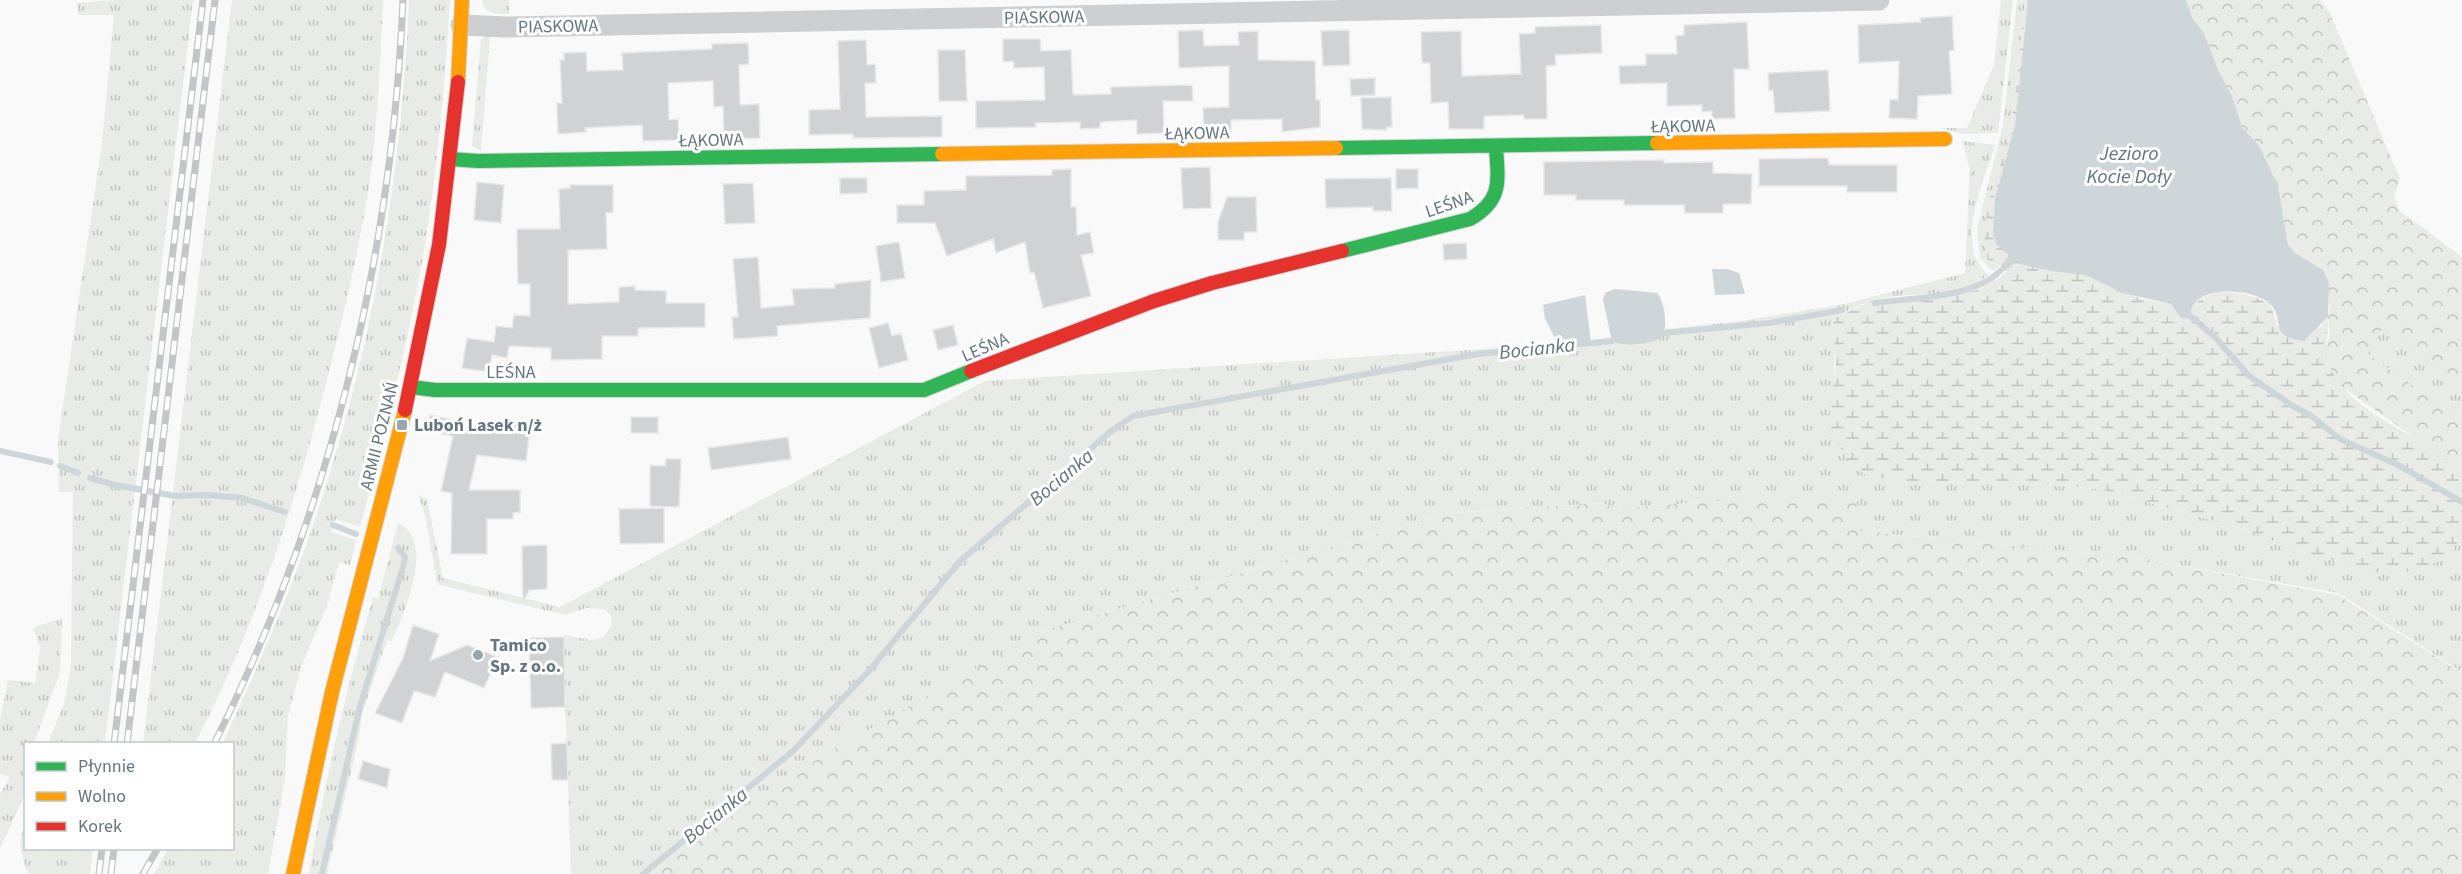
<svg xmlns="http://www.w3.org/2000/svg" width="2462" height="874" viewBox="0 0 2462 874" font-family="'Source Sans 3',sans-serif">
<style>
.grass{fill:url(#grass-tufts)}
.forest{fill:url(#forest-crowns)}
.wetland{fill:url(#wetland-marsh)}
.water{fill:#ced6d9}
.lines{fill:none;stroke-linecap:round;stroke-linejoin:round}
.stream{stroke:#ced6d9;stroke-width:6}
.building{fill:#d0d2d3;stroke:#e8e8e8;stroke-width:1.5}
.fast-casing{stroke:#d5d6d7;stroke-width:16}
.slow-casing{stroke:#d5d6d7;stroke-width:16}
.jam-casing{stroke:#d5d6d7;stroke-width:16}
.street{stroke:#cecfd0;stroke-width:21}
.fast{stroke:#30b455;stroke-width:14}
.slow{stroke:#ff9f0a;stroke-width:14}
.jam{stroke:#e5322d;stroke-width:14}
.rail-casing{stroke:#c3c5c6;stroke-width:7}
.rail{stroke:#fff;stroke-width:4.5;stroke-dasharray:14;stroke-linecap:butt}
.poi-dot{fill:#99a4ac;stroke:#fff;stroke-width:2}
.labels{text-anchor:middle;stroke-width:6;stroke-linejoin:round;paint-order:stroke}
.street-label{font-size:18px;fill:#657683;stroke:#fff}
.poi-label{font-size:18px;font-weight:bold;fill:#657683;stroke:#fff;text-anchor:start}
.water-label{font-size:20px;font-style:italic;fill:#60757c;stroke:#fff}
</style>
<defs>
<pattern id="grass-tufts" width="24" height="20" patternUnits="userSpaceOnUse" patternTransform="scale(1.5)"><rect width="24" height="20" fill="#e8ebe6"/><path d="M3 7l-1-3M5 7V3M7 7l1-3M15 17l-1-3M17 17v-4M19 17l1-3" fill="none" stroke="#c0c3c0"/></pattern>
<pattern id="forest-crowns" width="20" height="18" patternUnits="userSpaceOnUse" patternTransform="scale(1.5)"><rect width="20" height="18" fill="#e8ebe6"/><path d="M2 6a3 3 0 1 1 6 0M12 15a3 3 0 1 1 6 0" fill="none" stroke="#c0c3c0"/></pattern>
<pattern id="wetland-marsh" width="20" height="14" patternUnits="userSpaceOnUse" patternTransform="scale(1.5)"><rect width="20" height="14" fill="#e8ebe6"/><path d="M1 5h8M5 5V1M11 12h8M15 12V8" fill="none" stroke="#c0c3c0"/></pattern>
</defs>
<rect width="100%" height="100%" fill="#f9f9f9"/>
<path class="grass" d="M115 0H193L105 743H48L64 704 71 666 73 492H59L58 439 102 144 114 15H78L77 3Z
M232 0H383C380 62 378 125 369 186 358 256 341 326 323 395 291 516 253 632 195 743H143Z
M409 0H450C445 81 438 163 425 244 409 340 385 433 360 527L336 519 331 532 356 540 350 565 339 562 327 606 301 667 288 716 285 778 268 874H154L168 849 232 848V744L223 743C255 672 288 600 313 525 371 357 402 178 409 0Z
M482 0H509V14C497 14 484 15 482 0Z
M2001 0H2013L1998 133 1963 134 1939 128H1967L1994 65Z
M2017 0H2025C2020 41 2018 83 2011 124 2005 168 1972 227 1992 271L1980 258 1977 229 2003 125Z
M485 36H490L481 151 472 146 481 40Z
M1962 141 1995 145C1984 182 1953 244 1988 275 1960 301 1909 290 1874 300 1861 304 1848 311 1835 318L1834 385 1864 474 1905 481 2071 486 2103 490 2251 531 2280 544 2362 570 2387 574 2415 571 2453 549 2462 535V672L2338 593 2136 558 1850 530 1857 498H1757L1612 509 1604 503 1449 513 1039 632 669 857 650 874H571L563 635 591 640 603 638 612 625 611 615 604 609 587 608 565 615 440 585 437 582 425 515 418 495 427 499 443 578 560 607 985 381 1590 342 1610 337 1612 341 1664 333 1665 329 1741 321 1844 304 1965 273 1970 169Z
M2384 326 2462 383V421L2368 354Z
M398 523C437 542 403 614 392 641L387 640 362 714 359 738 327 874H309C325 781 346 689 373 598L378 599Z
M62 618 60 672 34 743 26 744 25 794 0 849V794L10 777 0 774V720L8 680 35 683 40 648 33 628Z
M25 824 26 848 93 849 90 874H29C21 857 17 842 25 824Z"/>
<path class="forest" d="M2186 0H2320L2330 13 2400 179 2394 196 2399 210 2462 257V383L2384 326 2368 354 2462 421V471L2342 387 2329 366 2326 350 2330 335 2328 317 2330 307 2323 270 2295 253 2288 245 2278 186 2260 147 2242 127 2232 96 2219 72 2204 33 2193 19Z
M1757 498H1858L1851 530 2136 558 2338 595 2462 673V874H650L669 857 826 754 1039 632 1449 513 1604 503 1613 509Z"/>
<path class="wetland" d="M2025 0H2028L2015 125 2009 153 2010 255 2001 266 1992 271C1970 225 2004 170 2011 124 2018 83 2020 41 2025 0Z
M2014 263 2085 275 2110 288 2145 300 2171 304 2180 317 2189 315C2199 283 2247 290 2270 304L2278 326 2320 328 2328 317C2329 334 2323 351 2330 367 2350 414 2425 436 2462 471V535L2453 549 2437 562 2415 571 2387 574 2362 570 2280 544 2251 531 2103 490 2071 486 1905 481 1880 478 1864 474 1846 458 1828 425 1836 366 1833 326 1835 318 1874 300 1876 305 1974 291 2001 277Z"/>
<path class="water" d="M2028 0H2186L2193 19 2204 33 2219 72 2232 96 2242 127 2260 147 2278 186 2288 245 2295 253 2323 270 2329 283 2328 317 2304 341C2267 337 2286 319 2270 304 2256 290 2214 287 2199 299 2191 305 2192 312 2186 319L2180 317 2171 304 2122 293 2085 275 2051 271 2015 263 2005 271H2000L2001 266 2009 255 1997 245 1993 234 1995 199 2015 125Z
M1712 269H1727L1739 273 1745 294 1715 295Z
M1615 289 1657 293C1665 303 1668 325 1662 337 1652 345 1623 347 1612 341L1603 300 1605 293Z
M1585 295 1591 342 1558 344 1545 319 1543 305Z"/>
<g class="lines">
<path class="stream" d="M1875 303C1911 298 1974 298 2000 271
M2189 315 2215 337 2248 375 2291 405 2310 415 2340 439 2398 465 2462 502
M1664 333 1769 323 1842 310
M0 451 51 462
M60 466 78 473
M90 478 115 485 175 496 207 495 242 498 285 512
M333 525 356 534
M322 874 360 706 403 567 405 557 398 548
M643 874 793 751 868 672 960 561 1110 432 1133 416 1478 354 1612 341"/>
</g>
<path class="building" d="M1952 16 1954 50 1949 51 1952 94 1918 96 1917 119 1889 118 1890 99 1898 100 1899 61 1859 63 1858 25 1921 22 1920 18Z
M1747 22 1749 69H1734L1735 118 1712 119V111L1702 112V105L1667 106V83L1620 84 1619 66 1646 65V54H1677L1676 36 1684 35V25Z
M1601 25 1602 53 1555 55 1556 65 1546 66 1547 119H1524V115L1484 116V129H1449L1448 102 1431 103 1430 63H1422L1421 32 1461 31 1462 76 1521 74 1519 34 1535 33V27Z
M1203 30 1204 46 1239 45 1238 32 1258 31V60L1315 61 1316 100H1320V127L1282 132V119L1231 120V132L1204 133 1203 108 1229 107V66L1179 68 1178 31Z
M1349 30 1350 65 1323 66 1321 31Z
M1003 39H1040L1041 51 1071 50 1073 95 1111 94V87L1192 85 1193 101H1163L1164 133 1137 134V120L1100 122V128L1080 129V122L1035 123 1036 127 976 128V101L1045 100 1044 67 1014 68V61L1003 62Z
M866 40 867 65 875 64 876 83H865L866 117 942 116V137L853 138V134L809 135V110L840 109 838 41Z
M748 43 749 64 739 65 740 105 759 104 760 138 724 139 723 106 714 107 713 81 668 83 669 120 678 119 679 140 643 141 642 125 585 128 586 132 558 134 557 103H562L560 60H564V53L586 52 587 71 623 70 622 53 712 49V44Z
M938 50H965L967 101H939Z
M1828 70 1830 111 1775 113 1773 90 1769 91 1768 73Z
M1375 78V95L1351 96 1350 79Z
M1391 97 1392 127H1387V130L1362 129 1361 98Z
M1828 158 1829 165H1897V192H1847V186H1759V159Z
M1664 160V163L1713 162V173L1752 174 1751 204H1723V213H1685L1684 205H1624V200H1576V195H1544V162Z
M1210 167 1211 208 1183 209 1181 168Z
M1071 169V207H1076L1077 235 1090 232 1094 253 1081 255 1091 296 1043 308 1034 272 1030 273 1025 242 996 253 993 239 947 256 935 223H897V205H924V191L966 190V176L1052 175V170Z
M1396 169H1418V188L1396 189Z
M840 178H867V193L840 194Z
M1391 178 1392 211H1373V207L1326 208 1325 179Z
M477 182 504 185 501 223 474 220Z
M753 183 755 223 725 224 723 184Z
M570 185H613V212L606 213 607 249 568 250V304L619 302V287L635 286V290L666 291V303H705V327L638 328V336H602V359L551 360V348L509 346 507 358 492 355 489 372 462 368 467 338 494 342 496 326 512 328 514 315 530 316V284H518L517 229H560L559 189 570 188Z
M1227 197H1256L1257 232H1244V240H1218V222Z
M899 242 905 278 881 282 876 246Z
M1466 243 1467 259 1444 260 1443 244Z
M758 257 761 308 794 305 792 289 835 288V284L871 280 870 318 777 326 778 336 734 339 732 317H738L733 259Z
M888 323 892 336 901 333 908 360 879 368 869 328Z
M953 325 958 345 938 350 933 330Z
M430 415 504 431 505 422 521 424V429H530L526 461 477 455 469 490H520V512L513 513V519H487V554H451L452 493 441 491 453 436 427 431Z
M631 417H658V433H631Z
M788 437 791 459 711 470 708 448Z
M666 459H681L679 507 650 506V465L665 466Z
M664 508V543L620 544 619 509Z
M547 545V589L529 590 523 602 522 546Z
M413 625 439 634 430 661 467 645 498 657 484 688 445 672 435 697 414 691 402 723 375 713 403 658Z
M564 637 565 707 531 708 529 638Z
M567 743 568 780H552L551 744Z
M363 761 390 769 387 788 358 779Z"/>
<g class="lines">
<defs>
<path id="fast" d="M1336 148 1657 143
M450 159 478 161 942 154
M1342 251 1470 219C1503 200 1498 181 1496 147
M411 387 435 390H924L971 371"/>
<path id="slow" d="M458 82 462 0
M1657 143 1945 139
M942 154 1336 148
M293 874 332 692 405 410"/>
<path id="jam" d="M971 371 1154 301 1212 283 1342 251
M405 410 439 245 458 82"/>
</defs>
<use href="#fast" class="fast-casing"/>
<use href="#slow" class="slow-casing"/>
<use href="#jam" class="jam-casing"/>
<path class="street" d="M461 25 506 27 1879 0"/>
<use href="#fast" class="fast"/>
<use href="#slow" class="slow"/>
<use href="#jam" class="jam"/>
<defs>
<path id="rail" d="M114 744 203 0
M127 744 215 0
M214 744C330 513 392 257 403 0
M99 874 102 848
M111 874 114 848
M143 874 158 848"/>
</defs>
<use href="#rail" class="rail-casing"/>
<use href="#rail" class="rail"/>
</g>
<g class="poi-dot">
<rect x="396" y="419" width="12" height="12" rx="3"/>
<circle cx="478" cy="655" r="6"/>
</g>
<g class="labels">
<g class="street-label">
<text transform="translate(1044 17) rotate(-1)" y="6">PIASKOWA</text>
<text transform="translate(558 26) rotate(-1)" y="6">PIASKOWA</text>
<text transform="translate(1683 126) rotate(-1)" y="6">ŁĄKOWA</text>
<text transform="translate(1197 133) rotate(-1)" y="6">ŁĄKOWA</text>
<text transform="translate(711 140) rotate(-1)" y="6">ŁĄKOWA</text>
<text transform="translate(1449 204) rotate(-19)" y="6">LEŚNA</text>
<text transform="translate(985 347) rotate(-23)" y="6">LEŚNA</text>
<text x="511" y="378">LEŚNA</text>
<text transform="translate(379 436) rotate(-76)" y="6">ARMII POZNAŃ</text>
</g>
<g class="poi-label">
<text x="414" y="431">Luboń Lasek n/ż</text>
<text x="490" y="651">Tamico<tspan x="490" dy="21">Sp. z o.o.</tspan></text>
</g>
<g class="water-label">
<text x="2129" y="160">Jezioro<tspan x="2129" dy="23">Kocie Doły</tspan></text>
<text transform="translate(1537 348) rotate(-6)" y="7">Bocianka</text>
<text transform="translate(1061 477) rotate(-40)" y="7">Bocianka</text>
<text transform="translate(715 815) rotate(-39)" y="7">Bocianka</text>
</g>
</g>
<rect x="24" y="742" width="210" height="108" fill="#ffffff" stroke="#c1c8cd" stroke-width="1.5"/>
<rect x="36" y="762" width="30" height="9" fill="#30b455" stroke="#c1c8cd" stroke-width="1.5"/>
<text x="78" y="772" font-size="18" fill="#657683">Płynnie</text>
<rect x="36" y="792" width="30" height="9" fill="#ff9f0a" stroke="#c1c8cd" stroke-width="1.5"/>
<text x="78" y="802" font-size="18" fill="#657683">Wolno</text>
<rect x="36" y="822" width="30" height="9" fill="#e5322d" stroke="#c1c8cd" stroke-width="1.5"/>
<text x="78" y="832" font-size="18" fill="#657683">Korek</text>
</svg>
